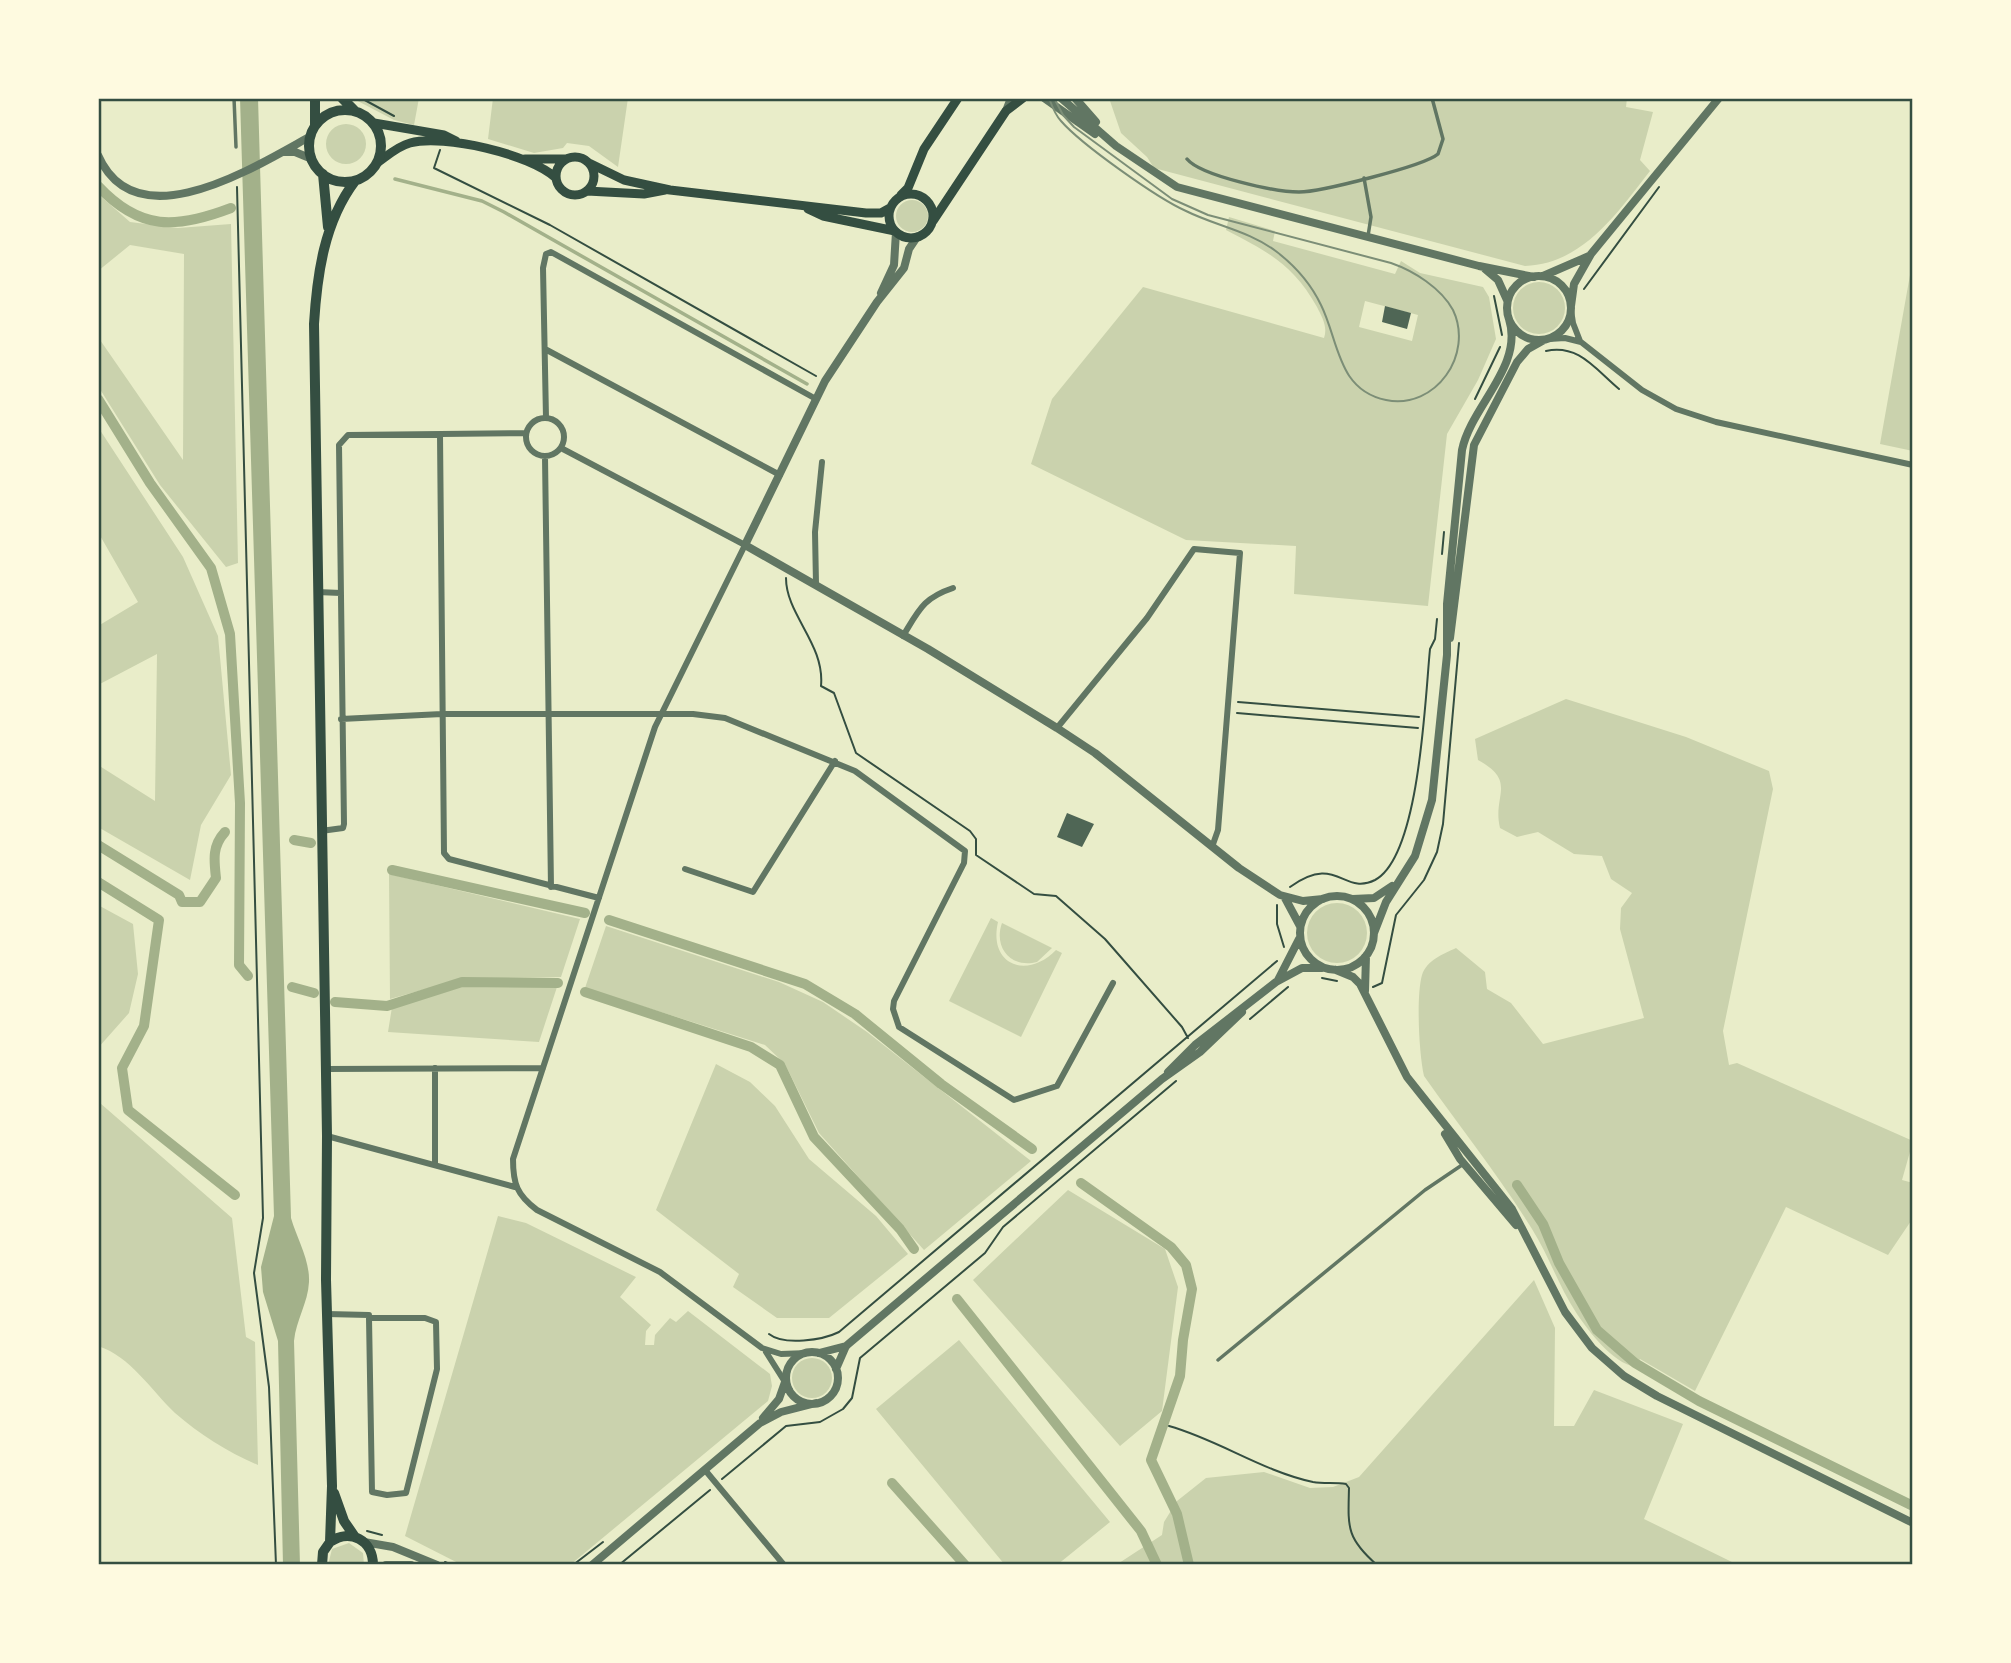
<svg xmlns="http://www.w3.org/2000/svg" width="2011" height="1663" viewBox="0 0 2011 1663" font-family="Karla,sans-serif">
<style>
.green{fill:#cad2ad;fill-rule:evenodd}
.water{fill:#a3b18a}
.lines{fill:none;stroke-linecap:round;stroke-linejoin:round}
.stream{stroke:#a3b18a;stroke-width:3.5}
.canal{stroke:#a3b18a;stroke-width:10}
.building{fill:#4f6655}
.path{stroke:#344e41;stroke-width:2}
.service{stroke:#617663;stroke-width:3.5}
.minor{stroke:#617663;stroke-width:6}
.tertiary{stroke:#617663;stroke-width:8}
.secondary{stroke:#344e41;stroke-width:9}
.primary{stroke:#344e41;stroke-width:10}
.tram{stroke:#7c8e77;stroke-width:2}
.neatline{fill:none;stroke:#344e41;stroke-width:2.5}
</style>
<rect width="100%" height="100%" fill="#e9edc9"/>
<path class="green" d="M352 98H419L414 125 394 120Z
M493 98H628L618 167 589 146 567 143 563 148 534 153 488 139Z
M1109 98H1627L1626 107 1653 112 1640 160 1650 171C1618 212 1583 264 1525 266L1154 168 1147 157 1121 133Z
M326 144a20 20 0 1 1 40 0a20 20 0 1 1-40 0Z
M98 194 130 222 178 228 231 224 238 563 226 567 160 485 98 386V337L183 460 184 254 130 245 98 271Z
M896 216a16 16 0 1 1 32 0a16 16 0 1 1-32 0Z
M1229 217 1275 231 1273 241 1395 274 1401 261 1420 273 1483 287 1489 297 1496 339 1478 380 1447 434 1428 606 1294 594 1296 546 1186 540 1031 464 1052 399 1143 287 1324 338C1328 327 1322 317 1317 307 1293 264 1268 252 1226 230ZM1365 301 1418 315 1412 341 1359 327Z
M1913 258V451L1880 444Z
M1513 308a26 26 0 1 1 52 0a26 26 0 1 1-52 0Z
M98 427 183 557 218 636 231 775 201 825 190 880 98 827V765L155 801 157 654 98 685V626L138 602 98 532Z
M1566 699 1686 737 1769 771 1773 789 1723 1031 1729 1065 1737 1063 1913 1141 1902 1180 1913 1183V1218L1888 1255 1786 1207 1695 1391 1640 1359 1635 1367C1612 1362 1590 1333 1577 1314 1559 1287 1549 1256 1532 1229 1499 1176 1460 1127 1424 1076 1419 1054 1416 996 1422 975 1427 960 1443 954 1456 948L1485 972 1487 989 1511 1003 1543 1044 1644 1018 1620 929 1621 908 1632 893 1611 879 1602 856 1574 854 1538 832 1517 837 1500 828C1492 795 1518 782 1478 760L1475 739Z
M389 874 580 919 561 977 461 979 390 999Z
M1307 933a30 30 0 1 1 60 0a30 30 0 1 1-60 0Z
M98 905 133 924 138 974 129 1013 98 1048Z
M991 918 998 922C988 965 1027 980 1056 950L1062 953 1021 1037 949 1001Z
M1002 923 1052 948 1037 962C1012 969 993 948 1002 923Z
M606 926 779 982 823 1002 867 1032 1031 1161 924 1250 819 1133 785 1064 765 1045 585 988Z
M464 986 557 987 539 1042 388 1032 392 1007Z
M716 1064 750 1082 775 1106 809 1159 876 1216 908 1254 829 1318H777L733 1287 739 1274 656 1210Z
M100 1103 232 1218 246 1337 255 1342 258 1465C229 1453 199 1434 175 1413 151 1390 130 1356 98 1346Z
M1068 1190 1165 1249 1178 1287 1162 1411 1120 1446 973 1280Z
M498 1216 526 1223 636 1277 620 1297 651 1325 646 1331 645 1345H654L655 1335 670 1318 676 1322 688 1311 770 1374 772 1386 768 1401 570 1565H462L405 1536Z
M1534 1280 1555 1328 1554 1426H1574L1594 1390 1683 1424 1644 1519 1732 1562 1730 1565H1116L1162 1535 1164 1522 1177 1501 1206 1478 1264 1472 1310 1488 1333 1487 1359 1477Z
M959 1340 1110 1522 1057 1565H1005L876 1409Z
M792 1378a20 20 0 1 1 40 0a20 20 0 1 1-40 0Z
M349 1543 363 1553 364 1565H328L332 1549Z"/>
<path class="water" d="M240 98H258L291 1218C297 1239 310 1260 309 1282 308 1303 296 1320 294 1341L300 1565H283L278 1341 263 1292 261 1267 274 1216Z"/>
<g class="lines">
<path class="stream" d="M395 179 482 201 504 212 807 384"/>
<path class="canal" d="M98 186C140 231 176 229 231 208
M98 399 150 483 211 568 230 634 240 803 239 965 248 976
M294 840 311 843
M98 845 179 895 182 902H200L216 878C214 860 212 846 225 832
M392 870 585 913
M98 882 159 920 144 1026 122 1068 128 1110 235 1195
M609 920 805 984 855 1014 941 1084 1032 1149
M292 987 314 993
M585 992 751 1047 780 1065 814 1137 900 1229 914 1249
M335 1002 387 1006 462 982 558 983
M1081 1183 1171 1247 1186 1265 1192 1289 1183 1340 1180 1376 1151 1460 1177 1514 1189 1565
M1517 1185 1543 1224 1559 1263 1597 1330 1635 1363 1699 1401 1913 1506
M957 1299 1141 1531 1157 1565
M892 1483 965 1565"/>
</g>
<path class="building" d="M1385 306 1411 313 1407 329 1382 322Z
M1067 813 1094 824 1082 847 1057 837Z"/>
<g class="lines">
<path class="path" d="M361 98 394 116
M440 150 434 168 550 225 816 376
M237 187 263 1218 254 1273 269 1387 276 1565
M1584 289 1659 187
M1494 296 1502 335
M1546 351C1579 344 1595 369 1619 389
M1475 399 1500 347
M1442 554 1444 532
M786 578C786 615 825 644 821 686L834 693 856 753 970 831 976 839V855L1034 894 1056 896 1105 939 1182 1027 1188 1038
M1238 702 1419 717
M1237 713 1418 728
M1290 887C1337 853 1343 896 1375 880 1420 856 1425 698 1430 649L1435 639 1437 619
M1277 905V924L1284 947
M1322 978 1337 981
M1373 987 1382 983 1396 915 1424 880 1437 852 1443 824 1459 643
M1250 1019 1288 987
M769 1334C784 1346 823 1340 839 1332L1277 961
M1169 1426C1219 1440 1262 1471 1313 1482 1324 1484 1336 1482 1346 1484L1349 1488C1348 1527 1346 1538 1377 1565
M722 1479 786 1426 820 1422 843 1409 852 1398 860 1358 985 1253 1003 1227 1176 1081
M367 1531 382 1535
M445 1562 452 1565
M573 1565 603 1542
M619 1565 710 1490"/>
<path class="service" d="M234 98 236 147
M1187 159C1201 176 1276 192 1299 192 1320 192 1424 166 1438 154L1443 139 1432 98
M1364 178 1371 217 1368 236
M1218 1360 1425 1190 1462 1165"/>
<path class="minor" d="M1571 310 1573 323 1580 341
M1549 339 1565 338 1581 342 1642 390 1676 409 1716 422 1913 465
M545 349 780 475
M546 418 543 268 546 254 551 252 816 399
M526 437a19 19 0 1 1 38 0a19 19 0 1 1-38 0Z
M440 435 444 853 449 859 599 898
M561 448 745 545 655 727 513 1159C513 1184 517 1195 537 1210L660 1272 762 1348 781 1354 808 1353
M545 457 551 887
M816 584 815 532 822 462
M317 592 341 593
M903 636C919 610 923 598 953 588
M341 719 442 714H693L725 718 855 771 965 851 964 863 894 1001 893 1009 899 1027 1014 1100 1057 1086 1113 983
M1057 728 1147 618 1194 549 1240 553 1218 830 1212 847
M321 831 343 828 344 824 339 445 348 435 526 433
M685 869 753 892 835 761
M325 1069 543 1068
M327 1136 515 1187
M435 1163V1068
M327 1314 369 1315V1318L372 1492 387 1495 406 1493 437 1369 436 1322 425 1318H369
M766 1352 790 1390
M705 1470 784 1565"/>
<path class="tertiary" d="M1044 98 1095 134
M1061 98 1116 146 1177 187 1479 266 1534 277
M1075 98 1096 122
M1006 111 1011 98
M284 152H295L312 159
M98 155C136 243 256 166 311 136
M917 237 909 249 904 268 877 302 825 381 745 545 928 649 1057 728 1095 753 1239 868 1280 895 1303 901 1323 899
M1485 269 1498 280 1507 300
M1507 308a32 32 0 1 1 64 0a32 32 0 1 1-64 0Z
M1543 276 1589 256
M881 293 894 265 896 232
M1571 306 1574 284 1591 254 1719 98
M1450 638 1474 445 1517 362 1528 349 1544 340
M1300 933a37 37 0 1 1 74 0a37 37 0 1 1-74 0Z
M1285 898 1300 926
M1353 899 1374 898 1392 886
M1374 933 1386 902 1415 856 1432 800 1447 655V604L1462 450C1471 406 1524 366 1509 319
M1336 970 1353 977 1360 984 1407 1077 1512 1209 1565 1312 1592 1348 1624 1376 1657 1396 1913 1523
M1278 980 1299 939
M1365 991 1366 956
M1168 1072 1195 1045 1276 982 1302 968H1322
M1445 1134 1460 1159 1516 1225
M786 1378a26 26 0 1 1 52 0a26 26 0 1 1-52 0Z
M819 1353 846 1346
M836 1369 846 1346 1162 1079 1200 1052 1242 1012
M763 1418 779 1399 785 1382
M364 1542 393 1547 437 1565
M386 1565H411
M592 1565 760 1423 781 1412 816 1403"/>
<path class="secondary" d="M374 123 444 135 456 141
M556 176a19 19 0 1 1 38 0a19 19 0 1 1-38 0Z
M525 159H566
M377 163C387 156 398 146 410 143 444 134 530 154 556 178
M589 163 624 180 670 190 866 213H881L890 208
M587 191 644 194 665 190
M889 216a22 22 0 1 1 44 0a22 22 0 1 1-44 0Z
M901 195 908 188 924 149 958 98
M808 209 823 216 895 231
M933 221 1006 111 1023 98"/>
<path class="primary" d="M315 98V125
M342 98 354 110
M309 146a36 36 0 1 1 72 0a36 36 0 1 1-72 0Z
M323 174 328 227
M334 1493 344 1521 355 1537
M330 1542C350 1528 373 1540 373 1565
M322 1565 323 1552 330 1542 332 1486 326 1280 327 1136 314 324C317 275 324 222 355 181"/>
<path class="tram" d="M1049 98C1052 106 1055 115 1061 121 1082 145 1157 198 1186 211 1216 226 1250 231 1277 252 1295 266 1311 284 1321 305 1339 341 1337 390 1386 400 1436 410 1474 354 1453 310 1441 288 1414 271 1391 263L1208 215 1172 199 1074 127 1063 115 1054 98"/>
</g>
<rect width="2011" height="1663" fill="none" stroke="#fefae0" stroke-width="200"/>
<rect x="100" y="100" width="1811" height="1463" class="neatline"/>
</svg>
